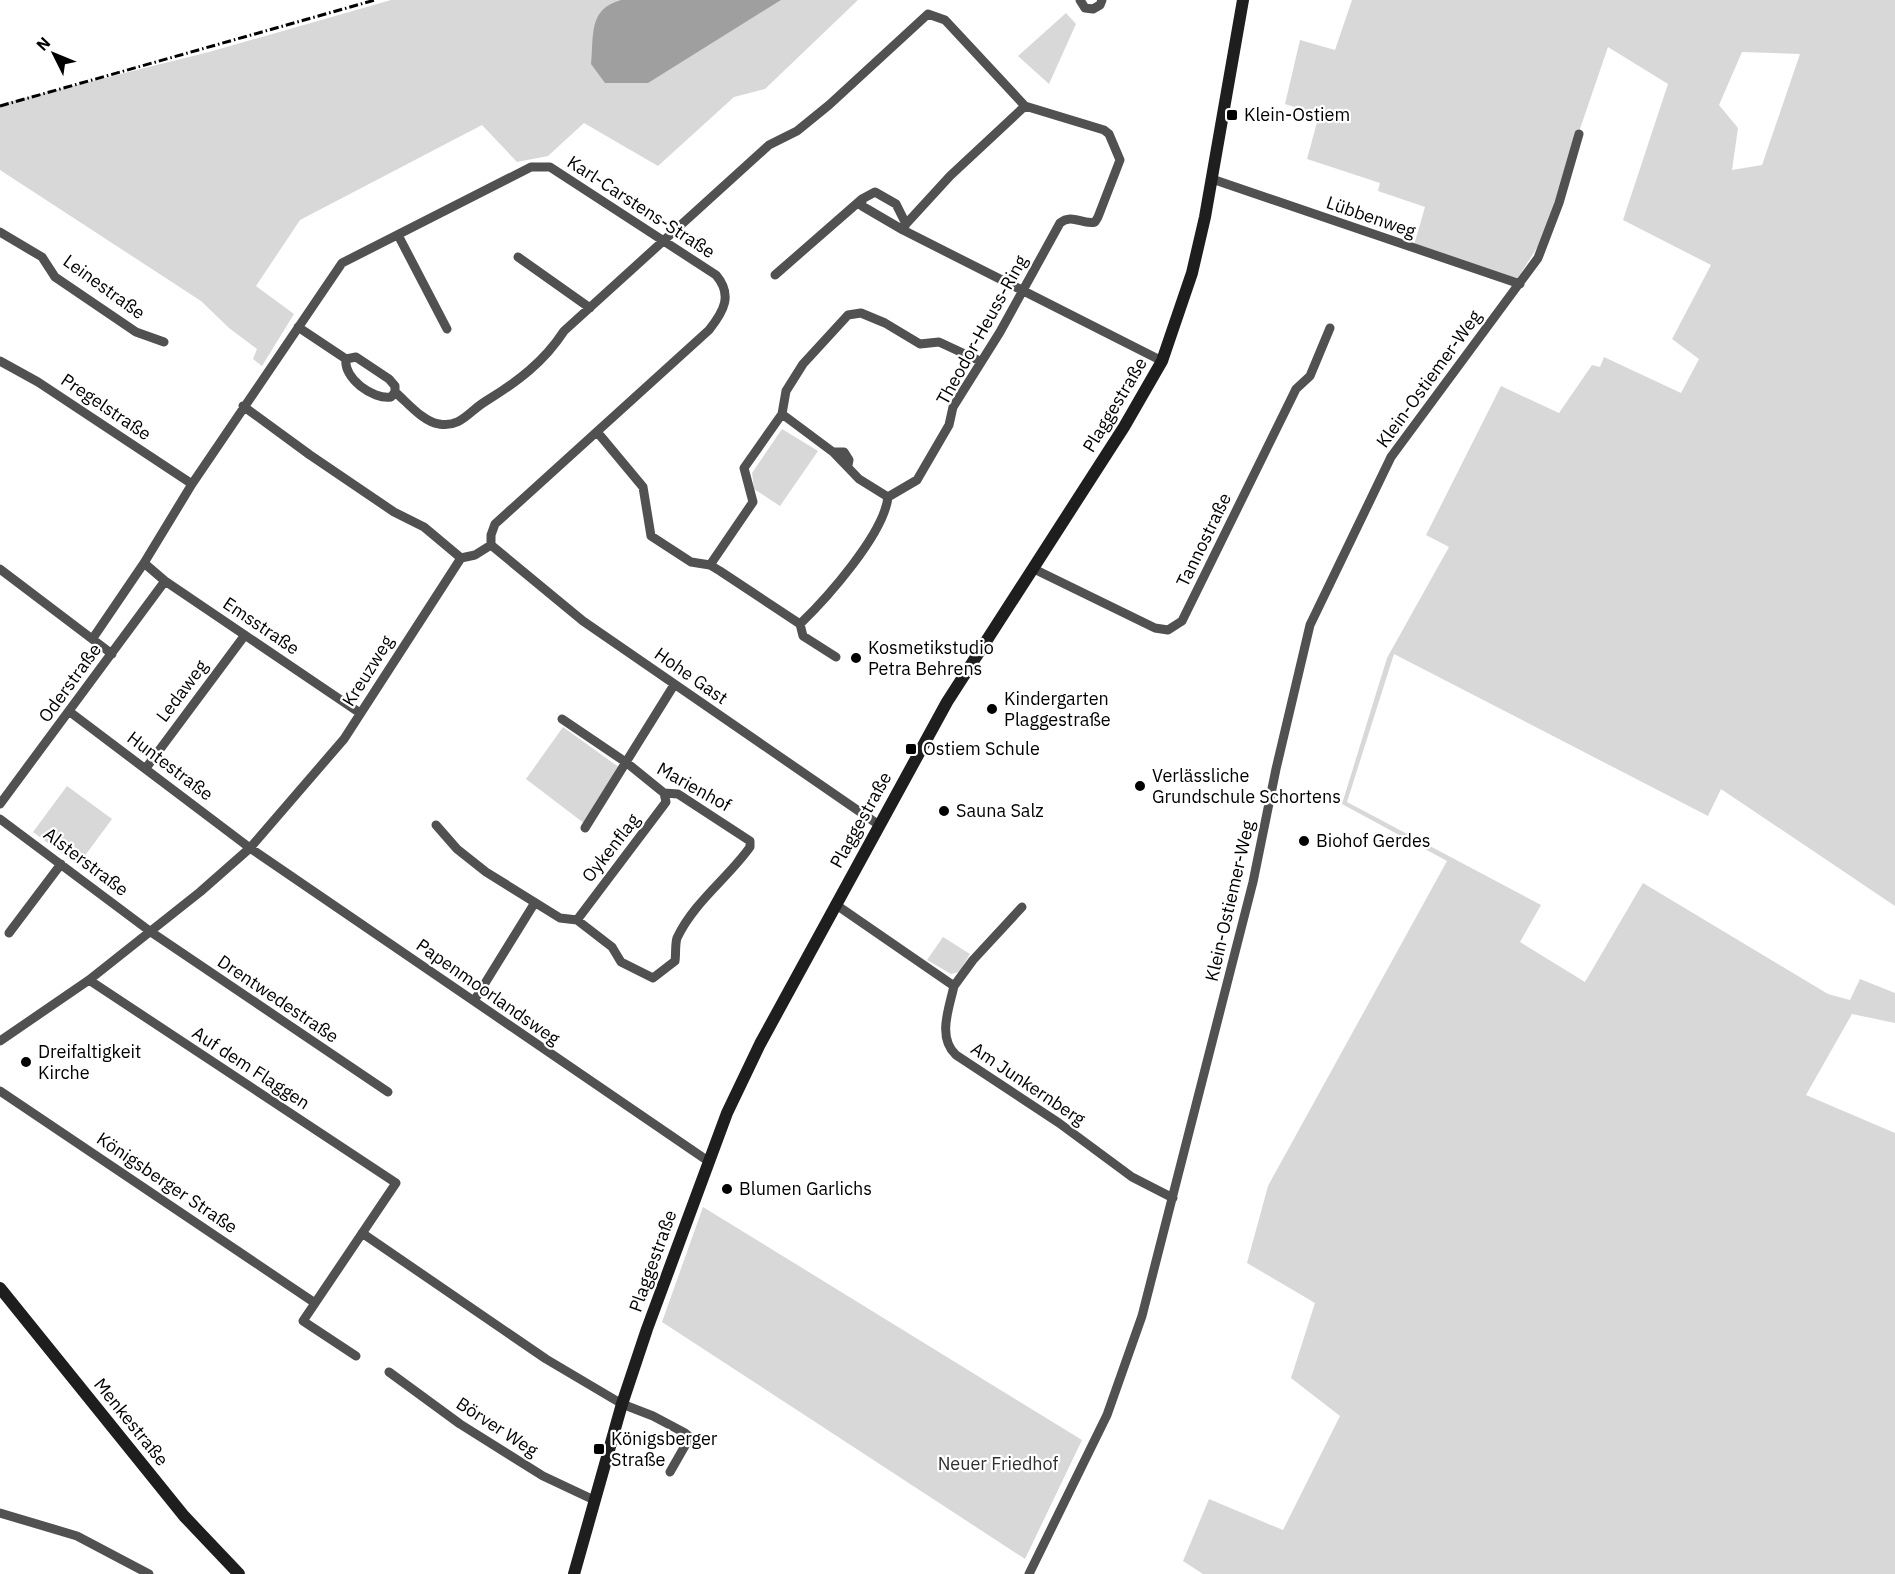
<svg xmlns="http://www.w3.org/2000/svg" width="1895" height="1574" viewBox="0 0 1895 1574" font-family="'IBM Plex Sans',sans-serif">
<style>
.green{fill:#d8d8d8;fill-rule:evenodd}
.water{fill:#9f9f9f}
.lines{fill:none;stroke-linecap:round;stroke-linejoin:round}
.street{stroke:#515151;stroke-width:9}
.secondary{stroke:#1e1e1e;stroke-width:12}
.rail{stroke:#000;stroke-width:3;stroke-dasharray:9 3 1.5 3;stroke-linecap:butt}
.poi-dot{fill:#000;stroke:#fff;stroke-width:2}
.labels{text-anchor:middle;stroke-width:4.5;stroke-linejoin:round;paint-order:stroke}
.poi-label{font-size:18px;fill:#000;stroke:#fff;text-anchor:start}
.street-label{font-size:18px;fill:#000;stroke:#fff}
.park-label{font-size:18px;fill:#2f2f2f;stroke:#fff}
</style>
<rect width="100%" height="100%" fill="#fff"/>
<path class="green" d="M391 0H858L765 89 734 97 658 166 584 123 548 156 517 162 482 125 300 220 256 286 294 314 262 366 253 359 257 349 229 328 201 301 0 170V104L209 52Z
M1352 0H1895V906L1721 789 1708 816 1394 654 1347 802 1541 905 1520 942 1585 982 1643 883 1828 994 1850 1000 1860 979 1895 993V1023L1852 1014 1806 1095 1895 1133V1574H1203L1183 1561 1209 1499 1283 1530 1340 1416 1291 1378 1315 1303 1247 1263 1268 1186 1447 861 1342 804 1387 658 1449 547 1426 535 1501 386 1559 413 1592 365 1600 367 1604 357 1681 393 1699 359 1672 339 1711 265 1623 220 1668 84 1608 47 1542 240 1517 279 1414 245 1425 207 1378 191 1380 183 1307 159 1319 115 1285 104 1300 40 1335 50ZM1742 52 1800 54 1762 165 1732 170 1738 128 1719 105Z
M1066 13 1076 24 1049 84 1018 56Z
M782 429 818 451 780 506 754 489 752 473Z
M563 727 620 768 585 824 526 779Z
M67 786 112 819 78 865 33 832Z
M943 937 970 954 959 972 951 974 927 960Z
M703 1207 1082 1440 1025 1559 662 1322Z"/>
<path class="water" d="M621 0H781L648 83H605L591 64C594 35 588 9 621 0Z"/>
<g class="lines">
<path class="street" d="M1080 0 1085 8 1093 9 1100 5 1102 0
M1212 179 1520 284
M903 230 906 224 896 204 875 192 862 199V206L903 230 1162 361
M0 232 42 257 55 277 136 332 164 342
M398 235 447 329
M518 257 590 308
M775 275 862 199
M298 327 346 359 356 357 389 379 395 386V392C407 402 423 422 439 424 461 428 469 411 486 401 517 382 544 362 564 331L769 145 797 131 829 105 928 14 945 20 1025 106 950 176 906 224
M346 359C343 378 373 400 391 397L395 392
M0 361 38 382 192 484
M243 406 310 455 394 512 424 527 461 558
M782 414 833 452 859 479 888 497
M598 433 643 487 651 536 691 562 710 565 720 571 800 624C827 598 884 534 888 497L917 480 949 425 953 407 1000 332 1060 223C1072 213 1082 225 1095 222L1098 217 1120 160 1109 134 1104 130 1025 106
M833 452H844L849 460 848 465
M491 545 583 621 879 825
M144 563 165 581 360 713
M710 565 753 502 744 468 782 414 786 391 803 364 848 315 861 313 885 323 920 344 939 342 980 361
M0 569 112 654
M1034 569 1155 628 1168 630 1182 621 1296 389 1310 376 1330 328
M800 624 803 636 836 657
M70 712 250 848 708 1161
M146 768 245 635
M0 804 165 581
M0 819 151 932 388 1092
M436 825 457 849 486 872 560 918 577 920 612 947 621 962 653 978 675 961C676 954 675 944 677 938 694 902 728 878 750 847V841L678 794 664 793 627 763 562 719
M585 828 674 685
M835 904 954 986C949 1009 937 1037 956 1055L1059 1123 1132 1177 1173 1198
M577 920 666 802 664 793
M9 933 61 864
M89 980 396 1183 303 1321 356 1356
M954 986 973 960 1022 907
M474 1001 534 904
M0 1041 89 980 200 892 250 848 344 739 461 558 475 555 491 545V535L495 524 709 330C724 311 733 295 716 275L550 167H531L342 263 192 484 144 563 93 638
M0 1091 315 1303
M362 1233 546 1359 622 1404 653 1416 685 1433 690 1437 670 1472
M389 1372 460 1424 543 1476 594 1500
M0 1513 77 1536 149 1574
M1029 1574 1107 1415 1142 1316 1253 882 1276 769 1310 625 1391 457 1538 258 1559 203 1579 134"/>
<path class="secondary" d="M0 1288 184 1516 239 1574
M574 1574 622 1404 647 1329 727 1113 760 1044 947 702 1124 427 1162 361 1192 273 1205 217 1243 0"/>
<path class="rail" d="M0 106 375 0"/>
</g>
<g class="poi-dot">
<rect x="1226" y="109" width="12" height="12" rx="3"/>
<circle cx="856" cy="658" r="6"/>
<circle cx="992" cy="709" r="6"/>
<rect x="905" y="743" width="12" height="12" rx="3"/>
<circle cx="1140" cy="786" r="6"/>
<circle cx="944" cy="811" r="6"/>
<circle cx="1304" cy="841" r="6"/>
<circle cx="26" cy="1062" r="6"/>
<circle cx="727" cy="1189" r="6"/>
<rect x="593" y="1443" width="12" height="12" rx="3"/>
</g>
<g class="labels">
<g class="poi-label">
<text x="1244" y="121">Klein-Ostiem</text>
<text x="868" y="654">Kosmetikstudio<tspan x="868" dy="21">Petra Behrens</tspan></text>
<text x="1004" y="705">Kindergarten<tspan x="1004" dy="21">Plaggestraße</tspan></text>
<text x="923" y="755">Ostiem Schule</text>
<text x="1152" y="782">Verlässliche<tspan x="1152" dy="21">Grundschule Schortens</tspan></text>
<text x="956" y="817">Sauna Salz</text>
<text x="1316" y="847">Biohof Gerdes</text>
<text x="38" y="1058">Dreifaltigkeit<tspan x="38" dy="21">Kirche</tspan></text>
<text x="739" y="1195">Blumen Garlichs</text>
<text x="611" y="1445">Königsberger<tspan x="611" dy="21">Straße</tspan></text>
</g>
<g class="street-label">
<text transform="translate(641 207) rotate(33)" y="6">Karl-Carstens-Straße</text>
<text transform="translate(1371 217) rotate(19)" y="6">Lübbenweg</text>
<text transform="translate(104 287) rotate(36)" y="6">Leinestraße</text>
<text transform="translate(982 330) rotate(-61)" y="6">Theodor-Heuss-Ring</text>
<text transform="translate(1429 379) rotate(-54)" y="6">Klein-Ostiemer-Weg</text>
<text transform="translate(1115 405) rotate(-59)" y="6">Plaggestraße</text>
<text transform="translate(106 407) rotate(34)" y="6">Pregelstraße</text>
<text transform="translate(1204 540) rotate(-64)" y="6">Tannostraße</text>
<text transform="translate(261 626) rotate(34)" y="6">Emsstraße</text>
<text transform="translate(368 671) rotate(-58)" y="6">Kreuzweg</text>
<text transform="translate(691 676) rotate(35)" y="6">Hohe Gast</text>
<text transform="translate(70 683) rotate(-54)" y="6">Oderstraße</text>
<text transform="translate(182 691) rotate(-53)" y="6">Ledaweg</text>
<text transform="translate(170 766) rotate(37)" y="6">Huntestraße</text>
<text transform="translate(694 787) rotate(29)" y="6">Marienhof</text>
<text transform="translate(861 820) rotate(-61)" y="6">Plaggestraße</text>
<text transform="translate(611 848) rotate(-52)" y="6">Oykenflag</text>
<text transform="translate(86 862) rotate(37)" y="6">Alsterstraße</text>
<text transform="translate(1230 901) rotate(-77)" y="6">Klein-Ostiemer-Weg</text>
<text transform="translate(488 992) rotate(35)" y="6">Papenmoorlandsweg</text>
<text transform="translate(278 999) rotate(34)" y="6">Drentwedestraße</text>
<text transform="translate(251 1068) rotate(33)" y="6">Auf dem Flaggen</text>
<text transform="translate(1028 1084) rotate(34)" y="6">Am Junkernberg</text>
<text transform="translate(167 1183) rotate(34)" y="6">Königsberger Straße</text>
<text transform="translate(653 1261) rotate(-70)" y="6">Plaggestraße</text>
<text transform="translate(131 1422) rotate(51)" y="6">Menkestraße</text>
<text transform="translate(497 1427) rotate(33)" y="6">Börver Weg</text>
</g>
<g class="park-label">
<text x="998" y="1470">Neuer Friedhof</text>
</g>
</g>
<g transform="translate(54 54) rotate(313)" stroke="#ffffff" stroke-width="4.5" paint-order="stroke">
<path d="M0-4.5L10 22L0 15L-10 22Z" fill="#000000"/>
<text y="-9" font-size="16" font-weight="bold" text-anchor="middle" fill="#000000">N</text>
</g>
</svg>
